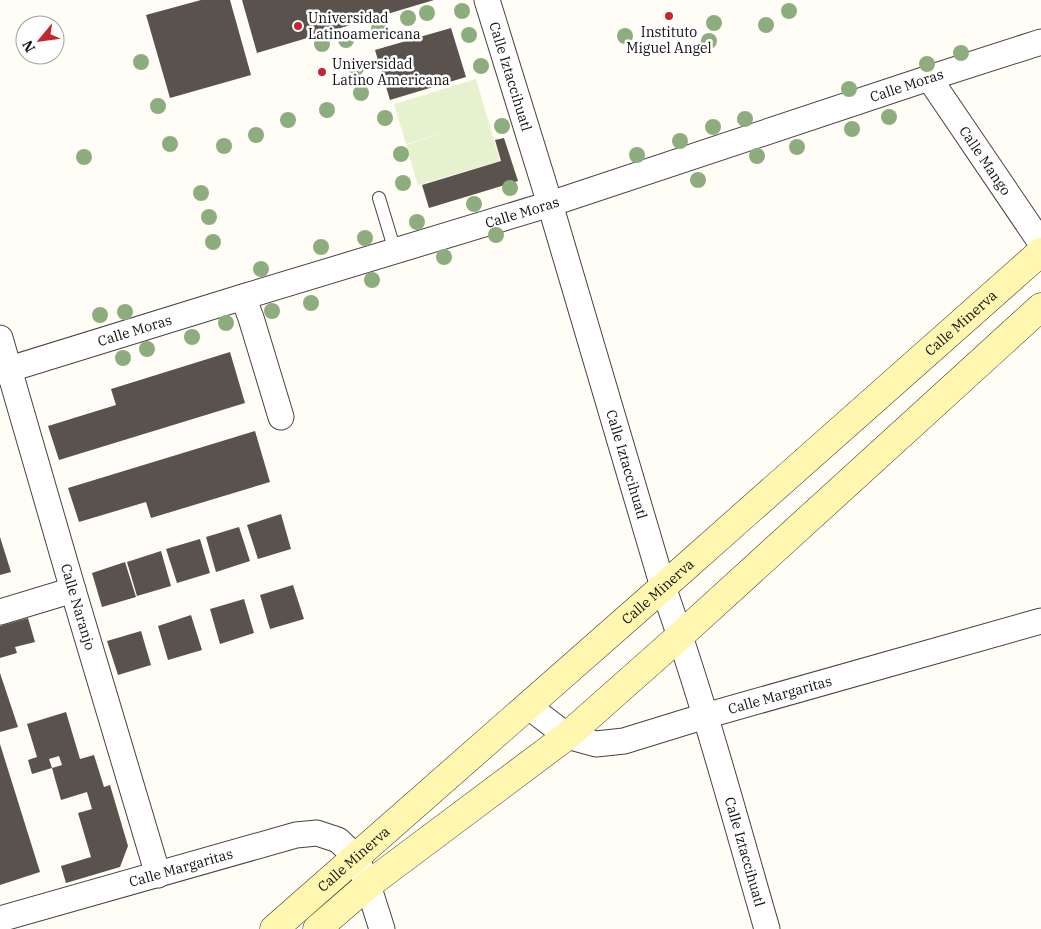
<svg xmlns="http://www.w3.org/2000/svg" width="1041" height="929" viewBox="0 0 1041 929" font-family="'IBM Plex Serif',serif">
<style>
.pitch{fill:#e6f2cf}
.building{fill:#5a524d}
.lines{fill:none;stroke-linecap:round;stroke-linejoin:round}
.lane-casing{stroke:#444;stroke-width:14}
.street-casing{stroke:#444;stroke-width:27}
.secondary-casing{stroke:#333;stroke-width:29}
.lane{stroke:#fff;stroke-width:12}
.street{stroke:#fff;stroke-width:25}
.secondary{stroke:#fff6b0;stroke-width:28}
.tree{fill:#8dad7f}
.poi-dot{fill:#c4262e;stroke:#fff;stroke-width:2}
.labels{text-anchor:middle;stroke-width:5;stroke-linejoin:round;paint-order:stroke}
.poi-label{font-size:14px;fill:#111;stroke:#fff;text-anchor:start}
.street-label{font-size:14px;fill:#111;stroke:#fff}
</style>
<rect width="100%" height="100%" fill="#fffdf5"/>
<path class="pitch" d="M476 79 500 161 418 185 406 145 447 132 406 144 394 104Z"/>
<path class="building" d="M201 0H230L251 75 170 98 146 15Z
M242 0H434L257 53Z
M451 28 466 77 390 100 375 50Z
M504 138 518 181 429 208 422 185 501 161 495 140Z
M230 352 245 403 59 460 48 426 116 405 111 389Z
M255 431 270 482 151 518 146 502 79 522 68 488Z
M281 514 291 549 258 559 247 525Z
M239 527 250 561 216 572 206 537Z
M0 537 11 572 0 575Z
M200 539 210 573 177 583 166 549Z
M161 551 171 586 137 596 127 562Z
M125 562 136 597 102 607 92 573Z
M293 585 304 619 270 629 260 595Z
M244 599 254 633 220 644 210 609Z
M191 615 202 650 168 660 158 626Z
M28 618 35 642 15 647 17 653 0 658V626Z
M141 631 151 665 118 675 107 641Z
M0 673 18 727 0 732Z
M66 712 80 759 94 755 104 787 110 785 128 846 120 867 66 883 61 866 91 857 78 813 92 809 87 792 61 800 52 768 62 765 59 756 49 759 52 768 32 774 28 760 37 757 27 724Z
M0 744 40 872 0 885Z"/>
<g class="lines">
<defs>
<path id="lane" d="M379 198 395 251"/>
<g id="street">
<path id="s1" d="M487 0 550 204 663 587C703 699 734 815 767 929"/>
<path id="s2" d="M929 78 1041 243"/>
<path d="M243 297 251 318 281 417"/>
<path id="s3" d="M0 338 73 590 158 875"/>
<path id="s4" d="M0 372 243 297 550 204 929 78 1041 42"/>
<path d="M0 612 73 590"/>
<path id="s5" d="M528 706 567 736 596 744 624 741 705 716 1041 621"/>
<path id="s6" d="M0 919 296 835 317 833 338 840 356 857 368 885 382 929"/>
</g>
<g id="secondary">
<path id="s7" d="M274 929 663 587 1041 252"/>
<path d="M317 929 368 885 567 736 681 635 1041 307"/>
</g>
</defs>
<use href="#lane" class="lane-casing"/>
<use href="#street" class="street-casing"/>
<use href="#secondary" class="secondary-casing"/>
<use href="#lane" class="lane"/>
<use href="#street" class="street"/>
<use href="#secondary" class="secondary"/>
</g>
<g class="tree">
<circle cx="462" cy="11" r="8"/>
<circle cx="789" cy="11" r="8"/>
<circle cx="427" cy="13" r="8"/>
<circle cx="408" cy="18" r="8"/>
<circle cx="714" cy="23" r="8"/>
<circle cx="766" cy="25" r="8"/>
<circle cx="379" cy="29" r="8"/>
<circle cx="469" cy="35" r="8"/>
<circle cx="625" cy="36" r="8"/>
<circle cx="346" cy="40" r="8"/>
<circle cx="709" cy="41" r="8"/>
<circle cx="322" cy="44" r="8"/>
<circle cx="961" cy="53" r="8"/>
<circle cx="141" cy="62" r="8"/>
<circle cx="927" cy="64" r="8"/>
<circle cx="481" cy="66" r="8"/>
<circle cx="356" cy="68" r="8"/>
<circle cx="849" cy="89" r="8"/>
<circle cx="361" cy="93" r="8"/>
<circle cx="158" cy="106" r="8"/>
<circle cx="327" cy="110" r="8"/>
<circle cx="889" cy="117" r="8"/>
<circle cx="385" cy="118" r="8"/>
<circle cx="745" cy="119" r="8"/>
<circle cx="288" cy="120" r="8"/>
<circle cx="502" cy="126" r="8"/>
<circle cx="713" cy="127" r="8"/>
<circle cx="852" cy="129" r="8"/>
<circle cx="256" cy="135" r="8"/>
<circle cx="680" cy="141" r="8"/>
<circle cx="170" cy="144" r="8"/>
<circle cx="224" cy="146" r="8"/>
<circle cx="797" cy="147" r="8"/>
<circle cx="401" cy="154" r="8"/>
<circle cx="637" cy="155" r="8"/>
<circle cx="757" cy="156" r="8"/>
<circle cx="84" cy="157" r="8"/>
<circle cx="698" cy="180" r="8"/>
<circle cx="403" cy="183" r="8"/>
<circle cx="510" cy="188" r="8"/>
<circle cx="201" cy="193" r="8"/>
<circle cx="474" cy="204" r="8"/>
<circle cx="209" cy="217" r="8"/>
<circle cx="417" cy="222" r="8"/>
<circle cx="496" cy="235" r="8"/>
<circle cx="365" cy="238" r="8"/>
<circle cx="213" cy="242" r="8"/>
<circle cx="321" cy="247" r="8"/>
<circle cx="444" cy="257" r="8"/>
<circle cx="261" cy="269" r="8"/>
<circle cx="372" cy="280" r="8"/>
<circle cx="311" cy="303" r="8"/>
<circle cx="272" cy="311" r="8"/>
<circle cx="125" cy="312" r="8"/>
<circle cx="100" cy="315" r="8"/>
<circle cx="226" cy="323" r="8"/>
<circle cx="192" cy="337" r="8"/>
<circle cx="147" cy="349" r="8"/>
<circle cx="123" cy="358" r="8"/>
</g>
<g class="poi-dot">
<circle cx="669" cy="16" r="5"/>
<circle cx="298" cy="26" r="5"/>
<circle cx="322" cy="72" r="5"/>
</g>
<g class="labels">
<g class="poi-label">
<text x="308" y="23">Universidad<tspan x="308" dy="16">Latinoamericana</tspan></text>
<text x="669" y="37" text-anchor="middle">Instituto<tspan x="669" dy="16">Miguel Angel</tspan></text>
<text x="332" y="69">Universidad<tspan x="332" dy="16">Latino Americana</tspan></text>
</g>
<g class="street-label">
<text dy="5" stroke="none"><textPath href="#s1" startOffset="80">Calle Iztaccihuatl</textPath></text>
<text dy="5" stroke="none"><textPath href="#s4" startOffset="951">Calle Moras</textPath></text>
<text dy="5" stroke="none"><textPath href="#s2" startOffset="100">Calle Mango</textPath></text>
<text dy="5" stroke="none"><textPath href="#s4" startOffset="546">Calle Moras</textPath></text>
<text dy="5" stroke="none"><textPath href="#s7" startOffset="916">Calle Minerva</textPath></text>
<text dy="5" stroke="none"><textPath href="#s4" startOffset="141">Calle Moras</textPath></text>
<text dy="5" stroke="none"><textPath href="#s1" startOffset="485">Calle Iztaccihuatl</textPath></text>
<text dy="5" stroke="none"><textPath href="#s7" startOffset="511">Calle Minerva</textPath></text>
<text dy="5" stroke="none"><textPath href="#s3" startOffset="280">Calle Naranjo</textPath></text>
<text dy="5" stroke="none"><textPath href="#s5" startOffset="270">Calle Margaritas</textPath></text>
<text dy="5" stroke="none"><textPath href="#s1" startOffset="890">Calle Iztaccihuatl</textPath></text>
<text dy="5" stroke="none"><textPath href="#s7" startOffset="106">Calle Minerva</textPath></text>
<text dy="5" stroke="none"><textPath href="#s6" startOffset="188">Calle Margaritas</textPath></text>
</g>
</g>
<g transform="translate(40 40) rotate(241)"><circle r="24" fill="#ffffff" stroke="#a0a0a0"/>
<path d="M0-4L9 19L0 12L-9 19Z" fill="#c4262e"/>
<text y="-8" font-size="14" font-weight="bold" text-anchor="middle" fill="#111111">N</text>
</g>
</svg>
